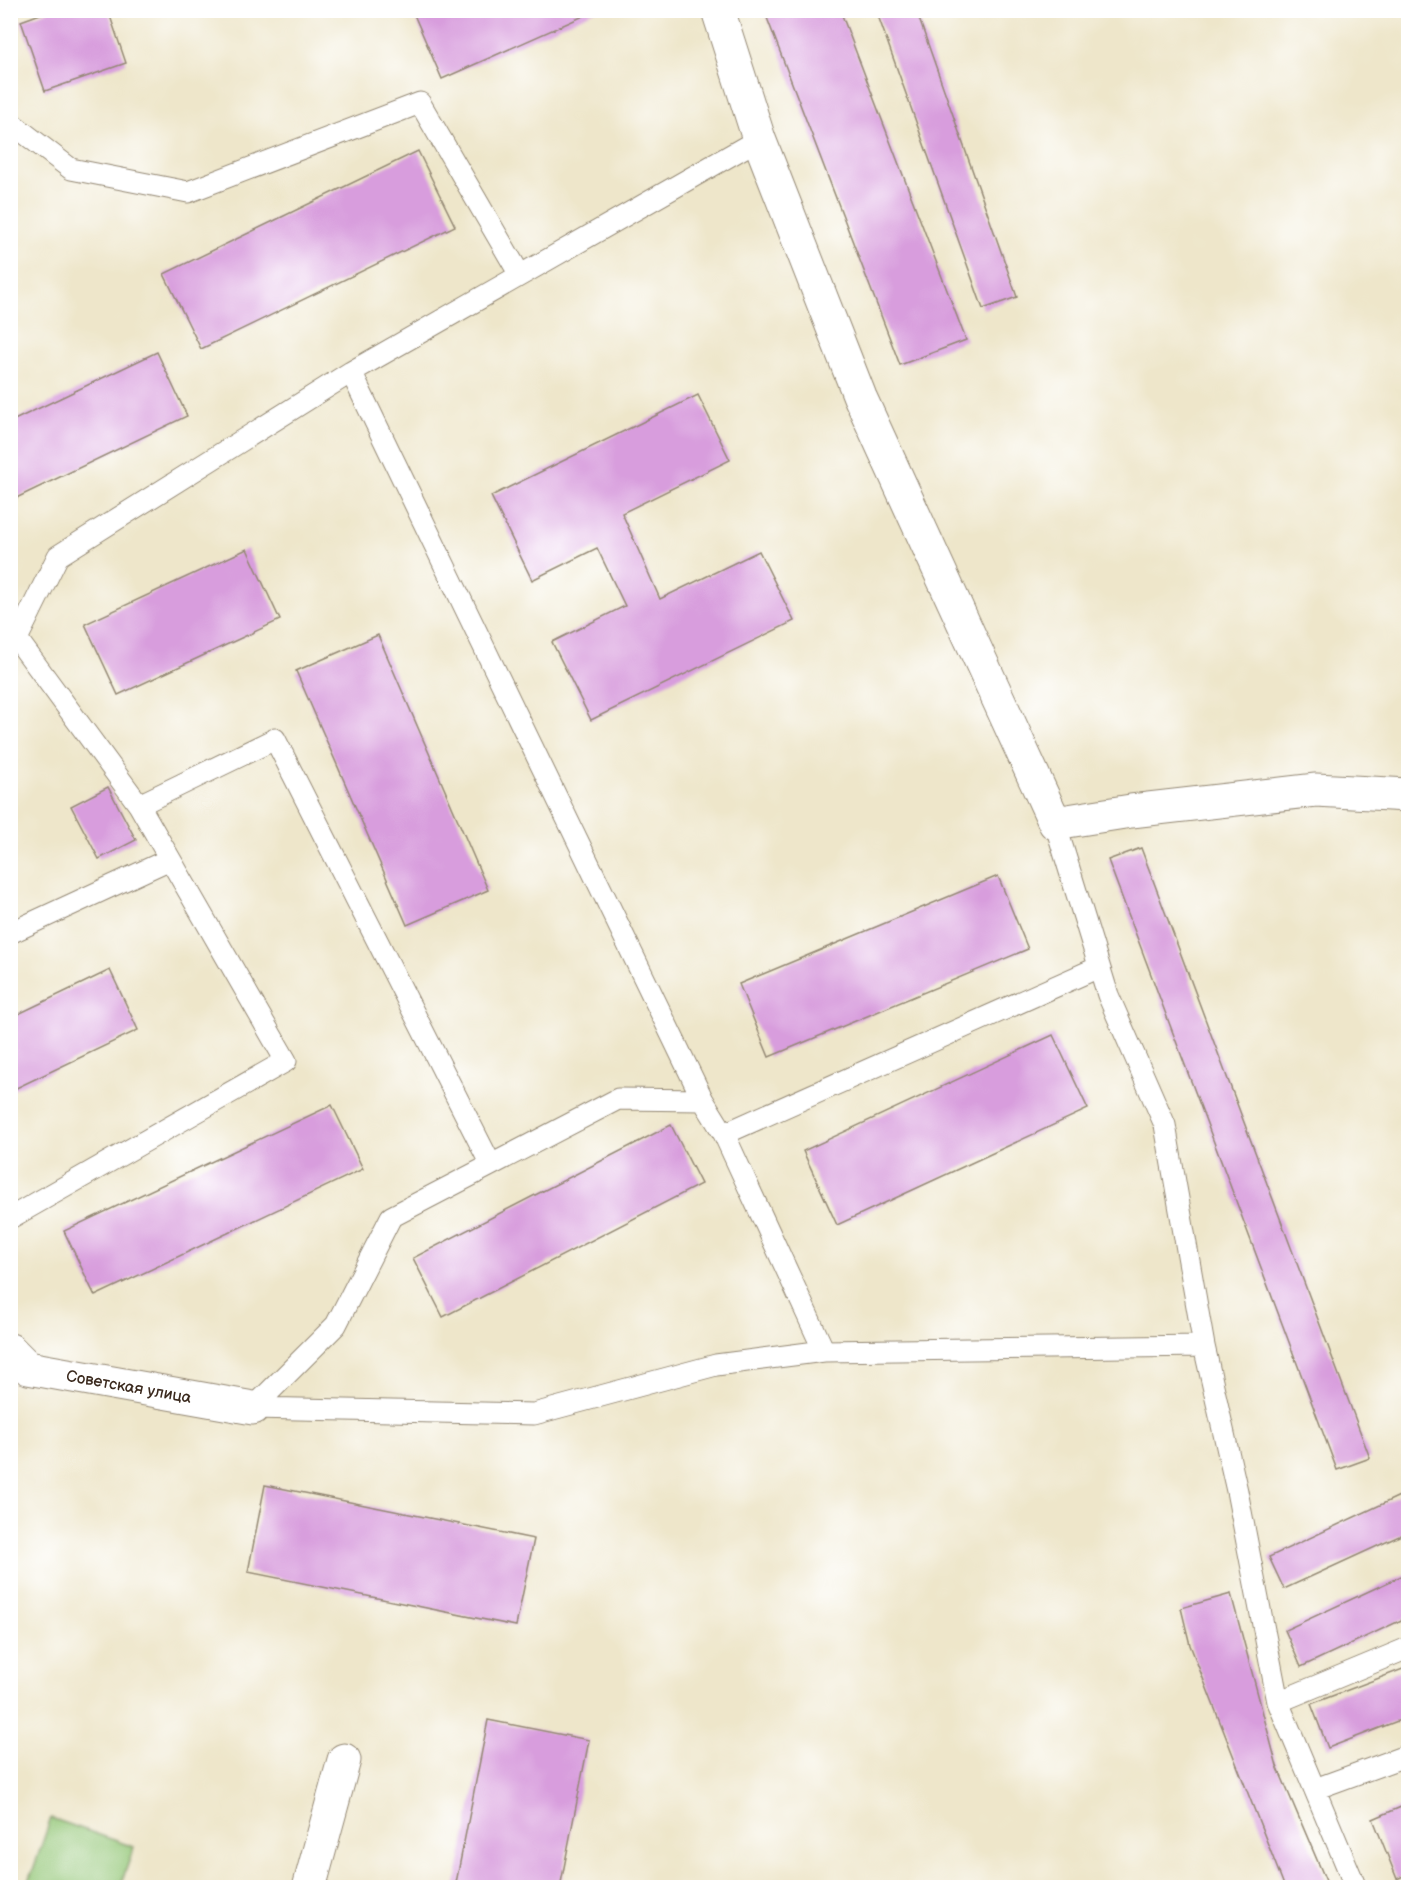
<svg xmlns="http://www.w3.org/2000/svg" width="1419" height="1898" viewBox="0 0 1419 1898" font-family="'Balsamiq Sans',sans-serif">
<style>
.green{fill:#95c879;stroke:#68794c;stroke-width:1.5}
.building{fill:#d89ddd}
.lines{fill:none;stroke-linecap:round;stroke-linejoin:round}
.lane-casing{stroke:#948874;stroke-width:23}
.street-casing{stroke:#948874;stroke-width:35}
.lane{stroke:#fff;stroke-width:21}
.street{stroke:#fff;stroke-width:33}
.labels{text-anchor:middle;stroke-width:5;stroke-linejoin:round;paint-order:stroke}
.street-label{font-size:16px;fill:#3b2a1e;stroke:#fff}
</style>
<rect width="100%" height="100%" fill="#fff"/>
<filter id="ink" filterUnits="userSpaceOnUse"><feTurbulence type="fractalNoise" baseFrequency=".0167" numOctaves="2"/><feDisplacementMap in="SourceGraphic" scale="12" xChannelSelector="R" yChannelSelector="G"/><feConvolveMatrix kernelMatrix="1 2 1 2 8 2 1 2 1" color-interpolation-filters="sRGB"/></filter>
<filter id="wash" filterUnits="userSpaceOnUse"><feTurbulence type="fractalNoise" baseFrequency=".008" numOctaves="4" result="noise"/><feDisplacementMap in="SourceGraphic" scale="24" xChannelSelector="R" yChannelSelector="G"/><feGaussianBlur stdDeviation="1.35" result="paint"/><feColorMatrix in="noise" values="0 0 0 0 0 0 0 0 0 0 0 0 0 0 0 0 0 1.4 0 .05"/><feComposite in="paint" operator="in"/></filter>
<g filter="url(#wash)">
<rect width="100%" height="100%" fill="#eee6ca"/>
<path class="green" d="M51 1818 134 1847 120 1887H27Z"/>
<g id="blocks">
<path class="building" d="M51 10H108L126 63 45 91 21 21Z
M412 10H597L442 79Z
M764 10H840L966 340 900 365Z
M876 10H916L1017 297 983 309Z
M418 151 455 226 201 349 164 274Z
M157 352 187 416 10 501V422Z
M698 395 730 460 622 513 660 599 759 551 794 621 591 720 552 642 625 606 597 548 532 580 491 496Z
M247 549 280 620 118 695 85 624Z
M378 635 488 890 407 925 296 671Z
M108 787 136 840 99 859 71 806Z
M1141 848 1370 1458 1337 1470 1108 860Z
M998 876 1028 949 769 1057 739 984Z
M110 970 138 1030 10 1091V1018Z
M1053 1035 1088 1109 837 1225 803 1151Z
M332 1105 363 1169 95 1296 64 1231Z
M671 1125 701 1184 443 1317 413 1258Z
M265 1485 534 1539 516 1626 248 1572Z
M1408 1492V1532L1284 1589 1269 1557Z
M1408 1573V1617L1301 1667 1285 1630Z
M1231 1594 1277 1766 1329 1888H1285L1190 1645 1181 1608Z
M1408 1667V1717L1328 1748 1311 1704Z
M488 1720 589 1740 560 1888H455Z
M1408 1804V1874L1397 1879 1373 1819Z"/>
</g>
</g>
<g filter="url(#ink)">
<use href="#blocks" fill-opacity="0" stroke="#948874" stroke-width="1.5"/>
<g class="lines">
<defs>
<path id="lane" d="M10 122 71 169 188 192 420 103 520 275
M17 639 58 556 351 372
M10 641 17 639 139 805 275 739 491 1165
M1055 823 1108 995 1165 1125 1204 1346 1237 1491 1278 1702 1356 1888
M10 933 170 859
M703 1100 351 372 759 139
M724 1134 1099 967
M10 1218 286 1061 139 805
M253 1408 336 1325 391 1217 618 1099 703 1100 724 1134 824 1351 1204 1346
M253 1408 534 1414 716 1365 824 1351
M1278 1702 1408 1648
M1315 1789 1408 1755"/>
<g id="street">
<path d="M718 10 759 139 860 397 1055 823 1131 811 1316 790 1408 795"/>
<path id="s1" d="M10 1350 28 1368 253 1408"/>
<path d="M309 1888 344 1760"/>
</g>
</defs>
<use href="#lane" class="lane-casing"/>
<use href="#street" class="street-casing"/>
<use href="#lane" class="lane"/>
<use href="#street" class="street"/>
</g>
</g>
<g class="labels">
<g class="street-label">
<text dy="6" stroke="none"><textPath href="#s1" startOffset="128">Советская улица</textPath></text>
</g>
</g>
<rect width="1419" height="1898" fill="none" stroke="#fff" stroke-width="36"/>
</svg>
